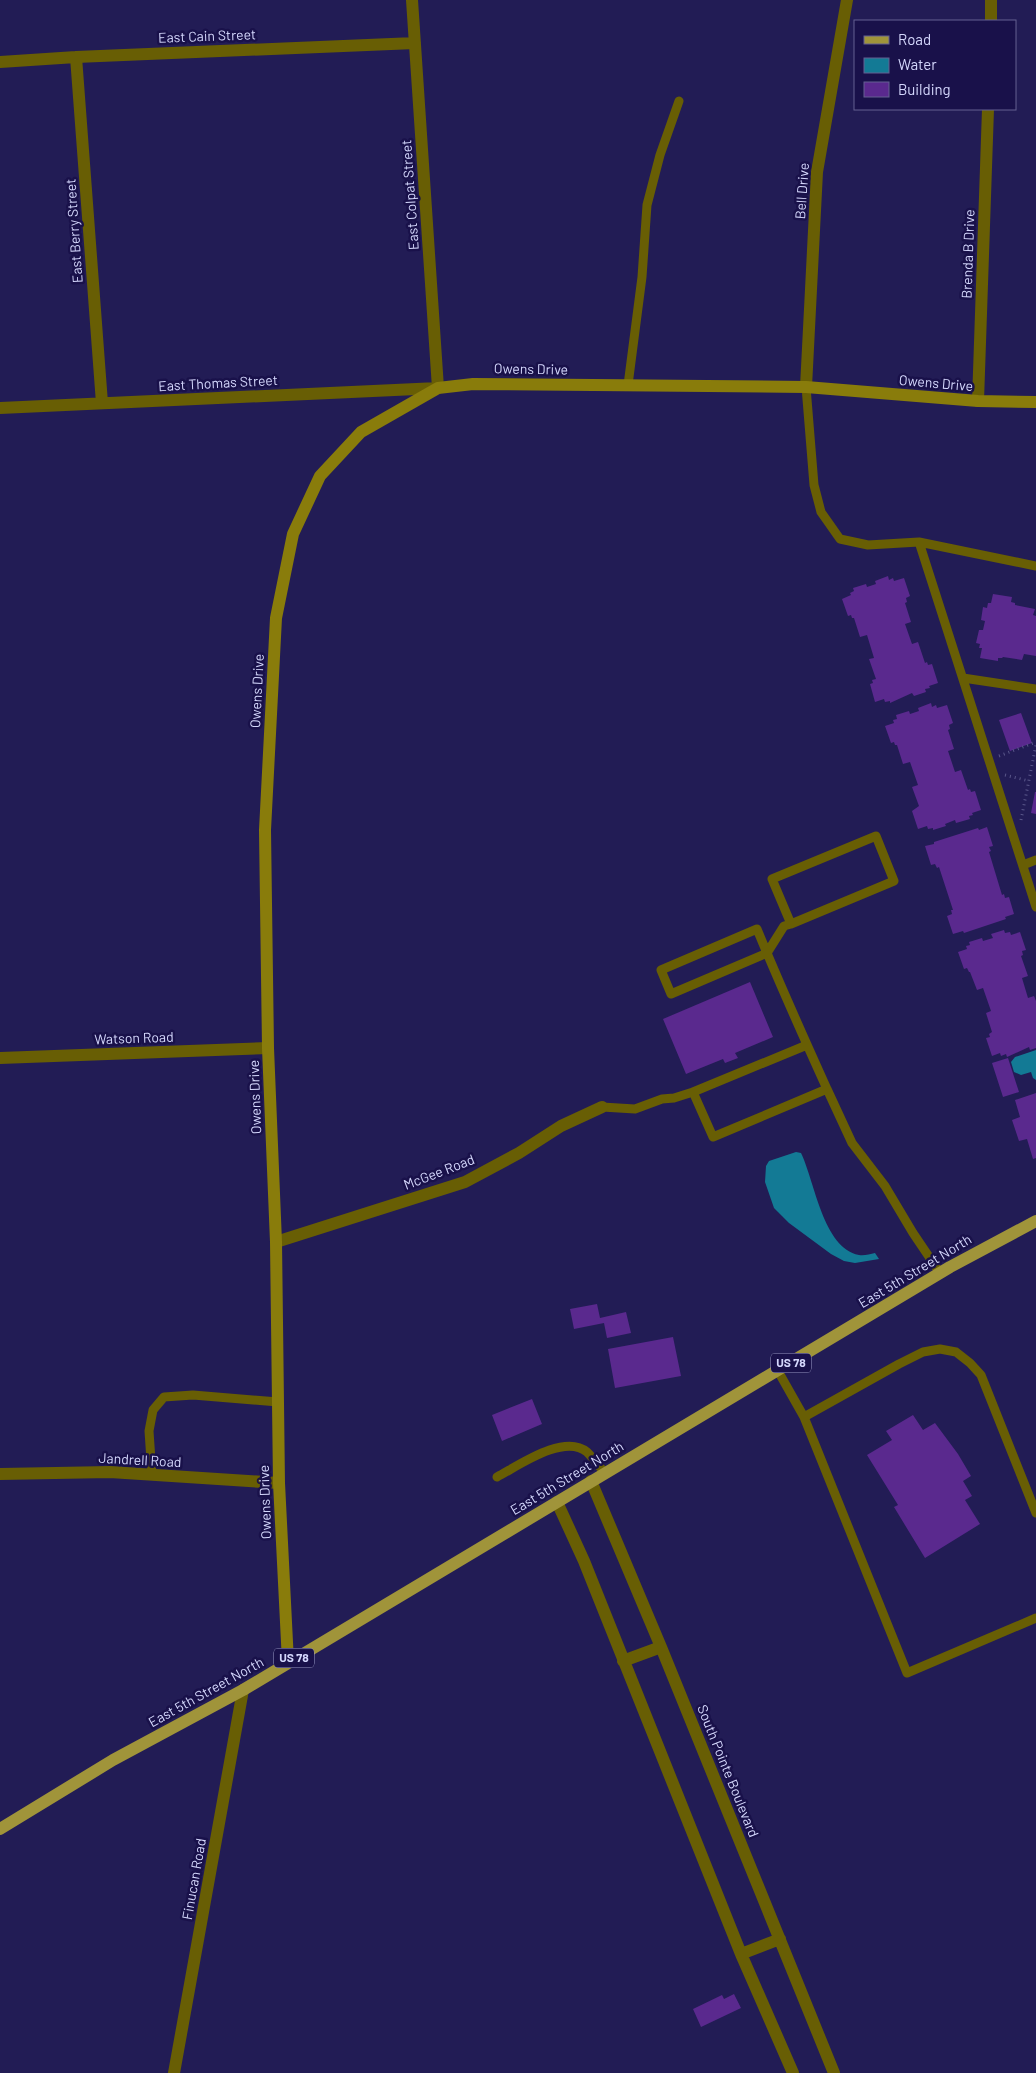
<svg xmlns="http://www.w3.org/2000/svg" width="1036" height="2073" viewBox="0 0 1036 2073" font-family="Barlow,sans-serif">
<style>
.water{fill:#137a95}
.building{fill:#5a298e}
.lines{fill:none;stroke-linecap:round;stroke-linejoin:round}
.path{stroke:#5a578a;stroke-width:3;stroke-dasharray:1 4;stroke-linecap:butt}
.lane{stroke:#685e04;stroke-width:9}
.street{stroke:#685e04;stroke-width:12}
.secondary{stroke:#897c0b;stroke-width:12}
.primary{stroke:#a0943a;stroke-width:12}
.labels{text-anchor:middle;stroke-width:5;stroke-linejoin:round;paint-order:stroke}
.shield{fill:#19114a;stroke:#9c9cc7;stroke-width:1}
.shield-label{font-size:12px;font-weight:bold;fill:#d4d7fc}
.street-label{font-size:14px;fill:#d4d7fc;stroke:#19114a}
</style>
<rect width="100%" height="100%" fill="#221c55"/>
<path class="water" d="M1036 1050V1080L1033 1078 1031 1072 1021 1075 1014 1072 1011 1062 1015 1057Z
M796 1152 801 1153C815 1182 823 1248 859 1255 864 1256 870 1254 875 1253L879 1259 855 1263 844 1261 831 1254 789 1223 774 1208 765 1182 766 1166 769 1161Z"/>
<path class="building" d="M888 576 889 580 893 578 894 581 904 578 910 596 906 598 907 602 905 603 911 622 905 624 912 644 918 642 925 663 927 662 928 665 932 664 938 683 929 686 930 688 925 689 926 692 914 696 912 693 890 703V701L885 702 884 699 875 702 870 684 873 683 872 680 876 679 869 659 874 658 867 635 860 637 854 618H852L851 615 848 616 842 599 851 595 850 593 854 591 853 588 866 584 867 587 876 584 875 581Z
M993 594 1012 597 1011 602 1015 603V605L1035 609 1033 615 1036 616V656L1024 654 1022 660 1003 657 1002 658H998V661L980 658 982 648H979L980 644 976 643 979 630H983L985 621 981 620 983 607 987 608 988 603H991Z
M931 703 932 707 936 705 937 708 947 705 953 723 949 725 950 729 948 730 954 749 948 751 955 772 961 770 968 790 970 789 971 792 975 791 981 810 972 813 973 815 969 816 970 819 956 823 955 820 945 824 946 826 933 830V828L928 829 927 826 918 829 912 811 919 806 912 787 918 785 910 762 903 764 897 745H895L894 742 891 743 885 726 894 723 893 720 897 719 896 715 909 711 910 714 919 711 918 708Z
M1021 713 1032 743 1010 751 999 720Z
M1035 792H1036V814L1031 813Z
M987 827 993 846 989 847 991 851 989 852 1002 895 1004 894 1005 898 1009 897 1014 914 1005 917 1006 919 964 933 963 931 953 934 947 916 952 914 951 910H953L939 867 937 868 935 864 931 865 925 846 934 844V842L978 828 979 830Z
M1004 930 1005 933 1010 932 1011 935 1020 932 1026 950 1022 951 1023 955 1021 956 1028 976 1022 978 1028 998 1034 996 1036 1001V1048L1030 1050 1029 1047 1007 1057 1006 1054 1001 1056 1000 1053 992 1056 986 1038 990 1037 989 1034 992 1032 986 1013 991 1011 983 988 977 990 970 972H969L967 968 964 969 958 952 967 949 966 946 970 945 969 942 982 938 983 941 993 938 991 934Z
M750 982 773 1037 735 1053 738 1058 725 1063 723 1059 686 1074 663 1019Z
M1008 1058 1019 1092 1003 1097 992 1063Z
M1036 1093V1158L1033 1159 1027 1139 1019 1141 1012 1120 1020 1117 1015 1100Z
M597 1304 600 1318 626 1312 631 1333 607 1338 604 1323 574 1329 570 1309Z
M673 1337 681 1376 615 1388 608 1349Z
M532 1399 542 1424 502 1441 492 1415Z
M913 1415 923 1430 935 1423 958 1454 971 1476 963 1481 972 1496 965 1500 980 1524 925 1558 894 1507 898 1505 867 1455 892 1440 886 1431Z
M734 1994 741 2008 701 2027 693 2009 722 1995 724 1999Z"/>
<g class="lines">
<path class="path" d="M999 756 1036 742
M1005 775 1029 781
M1021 820 1036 745"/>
<path class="lane" d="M628 385 642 277 647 205 660 155 679 101
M806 387 814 485 821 512 840 539 868 545 919 542
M1036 566 919 542 1036 907
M963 678 1036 689
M1023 865 1036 860
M791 924 772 879 876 836 894 881 791 924 784 926 767 953 671 994 661 970 757 929C779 983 803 1036 827 1089
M693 1092 807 1045
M602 1107 635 1109 662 1099 674 1098 693 1092 713 1137 827 1089 852 1143 885 1186 913 1233 940 1273
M778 1371 804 1417 907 1673 1036 1618
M804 1417 899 1364 923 1352 940 1349 956 1352 970 1363 981 1375 1036 1513
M152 1475 149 1431 153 1410 164 1397 193 1395 278 1402
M497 1477C518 1466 564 1433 587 1452 593 1458 599 1466 605 1473"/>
<path class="street" d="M991 21V0
M76 57 102 403
M0 62 76 57 415 43
M806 387 817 172 847 0
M978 401 988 109
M0 408 438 388 412 0
M0 1058 268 1048
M276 1242 465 1182 519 1153 561 1126 602 1107
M0 1474 110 1472 279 1483
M591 1481 661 1647 834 2073
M557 1502 584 1561 741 1954 793 2073
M623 1661 661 1647
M741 1954 780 1939
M174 2073 243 1690"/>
<path class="secondary" d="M288 1662 279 1483 276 1242 268 1048 265 830 276 618 293 534 320 476 361 432 438 388 473 384 806 387 978 401 1036 402"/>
<path class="primary" d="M0 1829 113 1760 243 1690 950 1267 1036 1221"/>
</g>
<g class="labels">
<g class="shield">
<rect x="771" y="1353.5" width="40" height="19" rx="4"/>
<rect x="274" y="1648.5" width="40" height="19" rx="4"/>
</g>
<g class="shield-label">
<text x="791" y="1367">US 78</text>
<text x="294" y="1662">US 78</text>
</g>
<g class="street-label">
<text transform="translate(207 36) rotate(-2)" y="5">East Cain Street</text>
<text transform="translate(802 191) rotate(-86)" y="5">Bell Drive</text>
<text transform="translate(410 195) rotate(-94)" y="5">East Colpat Street</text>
<text transform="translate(74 231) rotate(-94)" y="5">East Berry Street</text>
<text transform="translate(968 254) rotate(-88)" y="5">Brenda B Drive</text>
<text transform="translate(531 369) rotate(1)" y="5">Owens Drive</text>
<text transform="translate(218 383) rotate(-3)" y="5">East Thomas Street</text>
<text transform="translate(936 383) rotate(5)" y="5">Owens Drive</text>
<text transform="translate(257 691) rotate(-87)" y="5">Owens Drive</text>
<text transform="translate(134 1038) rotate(-2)" y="5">Watson Road</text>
<text transform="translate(255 1097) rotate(-92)" y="5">Owens Drive</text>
<text transform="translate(439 1172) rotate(-21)" y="5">McGee Road</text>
<text transform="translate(915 1271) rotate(-31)" y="5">East 5th Street North</text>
<text transform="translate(140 1460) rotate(3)" y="5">Jandrell Road</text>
<text transform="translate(567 1478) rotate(-31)" y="5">East 5th Street North</text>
<text transform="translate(265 1502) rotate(-92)" y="5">Owens Drive</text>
<text transform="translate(206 1692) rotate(-29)" y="5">East 5th Street North</text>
<text transform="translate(728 1771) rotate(68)" y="5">South Pointe Boulevard</text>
<text transform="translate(194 1879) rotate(-80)" y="5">Finucan Road</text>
</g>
</g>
<rect x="854" y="20" width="162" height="90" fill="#19114a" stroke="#646091"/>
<rect x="864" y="36" width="25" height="8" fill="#a0943a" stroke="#646091"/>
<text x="898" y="45" font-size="15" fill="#d4d7fc">Road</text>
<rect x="864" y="58" width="25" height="15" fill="#137a95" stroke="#646091"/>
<text x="898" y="70" font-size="15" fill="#d4d7fc">Water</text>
<rect x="864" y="82" width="25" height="15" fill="#5a298e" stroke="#646091"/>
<text x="898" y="95" font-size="15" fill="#d4d7fc">Building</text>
</svg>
